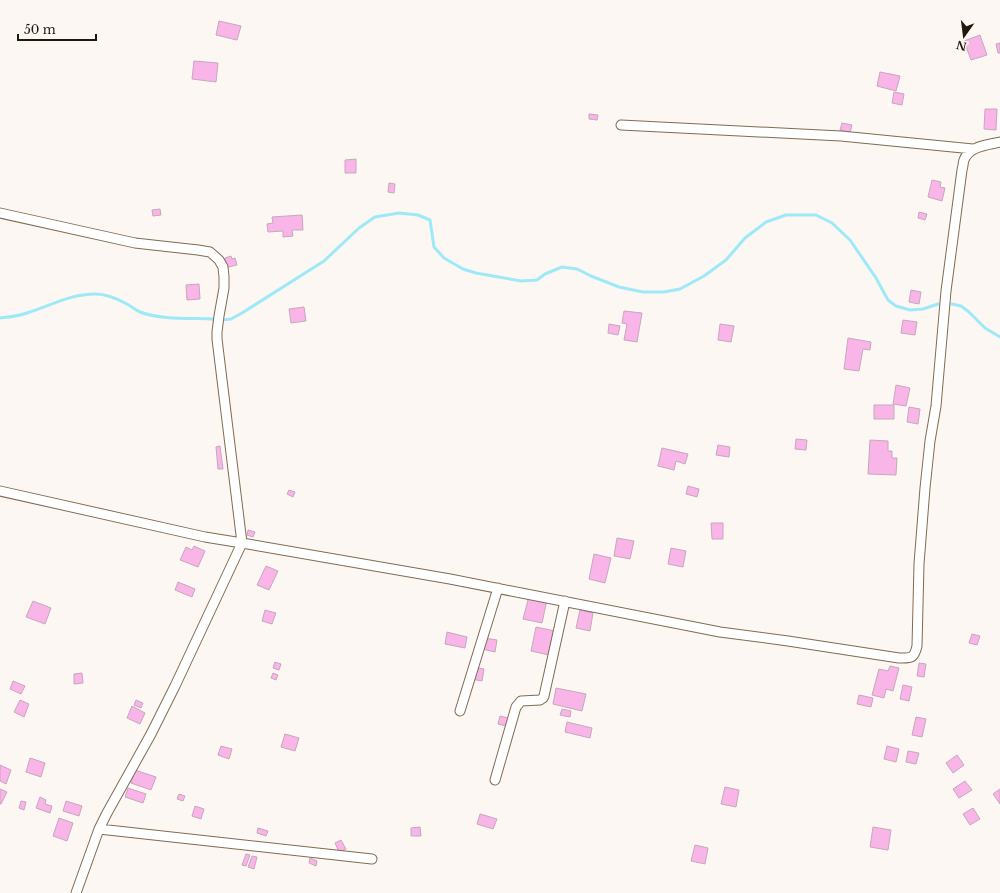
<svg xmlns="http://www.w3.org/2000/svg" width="1000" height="893" viewBox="0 0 1000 893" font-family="'Libre Baskerville',serif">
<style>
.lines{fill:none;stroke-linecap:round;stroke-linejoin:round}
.stream{stroke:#9ee9f8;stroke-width:3}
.building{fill:#f9b5e7;stroke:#c6a8bd}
.minor-casing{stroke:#806b53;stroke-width:11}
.minor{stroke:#fff;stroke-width:9}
</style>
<rect width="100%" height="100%" fill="#fcf7f2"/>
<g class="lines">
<path class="stream" d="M952 304 961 306 969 312 985 328 1000 337
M0 318C9 317 19 316 27 313 50 306 70 294 95 294 105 294 118 299 127 304 131 306 135 310 140 312 161 320 190 318 213 319
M222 320 231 319 242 313 324 261 359 228 375 217 399 213 418 215 430 220 434 247 444 258 463 269 476 273 521 281 537 280 545 274 562 267 577 269 591 276 619 287 643 292H664L680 289 704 276 726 260 745 238 766 222 786 215H816L832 223 850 240 876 278 888 300 896 306 910 310 923 309 938 304"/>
</g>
<path class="building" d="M219 21 241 26 237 40 216 35Z
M980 35 987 55 971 60 964 41Z
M1000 43V53H998L996 44Z
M194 61 218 63 216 82 192 79Z
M880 72 900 76 896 91 877 86Z
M894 92 904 94 902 105 892 103Z
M985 109H997L996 130 984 129Z
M589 114 598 115 597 120 589 119Z
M842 123 852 125 850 133 840 130Z
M356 159V173H345V160Z
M932 180 941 182 940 187 945 188 942 201 928 197Z
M389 183 395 184 394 193 388 192Z
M160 209 161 215 153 216 152 210Z
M919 212 927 214 925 220 918 218Z
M302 215 303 230H292L293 236 283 237V231L268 232 267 224 273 223 272 217Z
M231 256 232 259 235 258 237 265 224 268 222 262 225 261V258Z
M199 284 200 299 187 300 186 285Z
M911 290 921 292 919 304 909 302Z
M304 307 306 321 291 323 289 309Z
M624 311 642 313 637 342 624 340 627 324 622 323Z
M903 320 917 322 915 335 901 333Z
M609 324 620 326 618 335 608 333Z
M720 324 734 326 731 342 718 340Z
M848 338 871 342 870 350 863 349 859 371 844 369Z
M896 385 910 388 906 406 893 404Z
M874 405H894V419H874Z
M909 407 920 409 918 424 907 422Z
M796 439 807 440 806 450 795 449Z
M870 440 888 441V451H892V458H897L896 475 868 474Z
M718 445 730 447 729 457 716 455Z
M220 446 223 469H218L216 447Z
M662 448 688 454 685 464 676 461 674 470 658 466Z
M688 486 699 489 697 497 686 494Z
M289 490 295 492 293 497 287 494Z
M711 523H723V539H712Z
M248 530 255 532 253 537 247 535Z
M617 538 634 541 630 559 614 556Z
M194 546 205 551 198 567 180 560 186 547 192 550Z
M671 548 686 551 683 567 668 564Z
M594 554 611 558 605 583 589 579Z
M266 566 278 571 269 590 257 585Z
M178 582 195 589 192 597 175 590Z
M529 596 547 600 542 623 523 619Z
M33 601 51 608 45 624 26 617Z
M265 610 276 613 272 624 262 621Z
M580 610 593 613 590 631 576 628Z
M536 627 555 631 549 655 531 651Z
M447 632 467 637 465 648 445 644Z
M972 634 980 636 977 645 969 643Z
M484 638 497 640 495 652 482 649Z
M275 662 281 664 279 670 273 668Z
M919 663 926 664 924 677 917 676Z
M890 666 899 668 893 691 886 689 884 698 872 695 879 669 888 671Z
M474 667 484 669 482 681 471 679Z
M82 673 83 683 74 684V674Z
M273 673 278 675 276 680 271 678Z
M13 681 25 686 21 694 10 689Z
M903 685 912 687 909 701 900 699Z
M556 688 586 694 582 711 553 704Z
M859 695 873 698 871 707 857 704Z
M20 700 29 704 24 717 14 712Z
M136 700 143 703 141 708 134 705Z
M132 706 145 713 140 724 127 718Z
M562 709 571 711 570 717 560 715Z
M500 716 512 719 510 727 498 724Z
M916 717 926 719 922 737 912 735Z
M567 722 592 728 590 738 565 732Z
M285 734 299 738 295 751 281 747Z
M221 746 232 749 229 759 218 755Z
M887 746 899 749 896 762 884 759Z
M908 751 919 753 916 764 906 762Z
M957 755 964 765 953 773 946 763Z
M30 758 45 763 41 777 26 772Z
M0 765 11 770 6 784 0 781Z
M135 770 156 777 151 790 131 783Z
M965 781 972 790 959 798 953 789Z
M725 787 739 790 736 807 721 804Z
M128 788 146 794 143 803 125 797Z
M0 789 7 792 1 804H0Z
M1000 789V804L993 794Z
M179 794 185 796 183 801 177 799Z
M40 797 46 800 45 804 52 806 50 813 36 808Z
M21 801 26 802 24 810 19 808Z
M66 801 82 806 79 816 63 811Z
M195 806 204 809 201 819 192 816Z
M973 808 980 819 970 825 963 814Z
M480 814 497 819 493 829 477 824Z
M59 818 73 823 67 841 53 836Z
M420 827 421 836H411V828Z
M873 827 891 830 888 850 870 847Z
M258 828 268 831 266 836 257 833Z
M341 840 346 849 339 852 335 843Z
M695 845 708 848 705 864 691 861Z
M246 854 250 855 246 866 242 865Z
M252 856 257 857 254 869 248 867Z
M310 858 317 861 316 866 309 863Z"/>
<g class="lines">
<defs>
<path id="minor" d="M621 125 841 136 973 149
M0 213 135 243 198 250 210 252 219 260 223 267 224 277V288L219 316 217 332V339L242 543 175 686 151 734 107 813 99 829 76 893
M0 491 205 537 242 543 450 579 720 632 788 641 899 658C911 658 914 659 917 646L919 564 925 488 930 441 936 406 946 291 962 170C963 167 963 163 964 160 969 146 988 145 1000 142
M460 711 498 588
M495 780 516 707 521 701 540 700 543 698 544 696 565 601
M99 829 372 859"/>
</defs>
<use href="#minor" class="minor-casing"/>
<use href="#minor" class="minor"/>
</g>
<g transform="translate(964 36) rotate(194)" stroke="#fcf7f2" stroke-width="3" paint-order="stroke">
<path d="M0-3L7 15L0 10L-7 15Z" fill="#20170e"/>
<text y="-6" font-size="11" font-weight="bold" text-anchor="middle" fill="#20170e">N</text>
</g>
<path d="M18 34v6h78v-6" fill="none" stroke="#20170e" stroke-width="2"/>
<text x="24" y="34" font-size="12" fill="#20170e" stroke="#fcf7f2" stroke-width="3" paint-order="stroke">50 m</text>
</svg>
